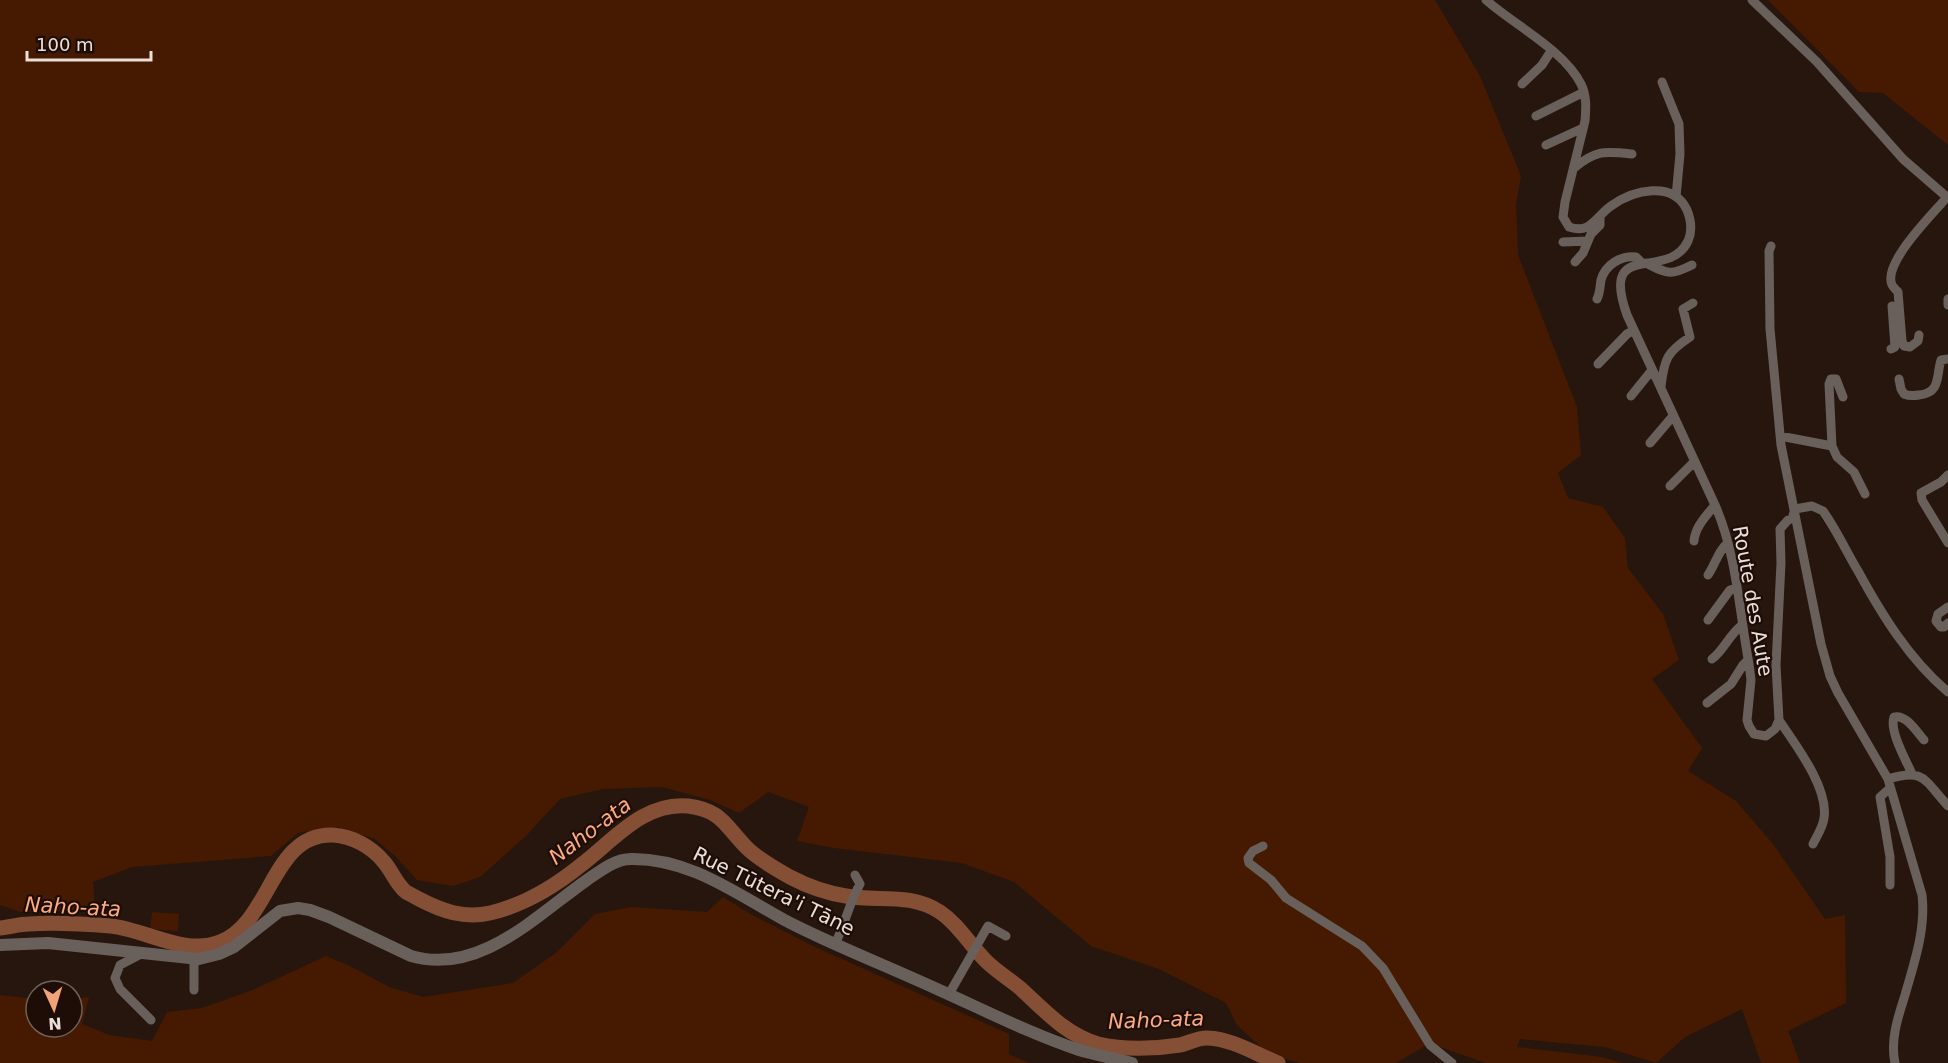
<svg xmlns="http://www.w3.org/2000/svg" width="1948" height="1063" viewBox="0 0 1948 1063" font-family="'DejaVu Sans',sans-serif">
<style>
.green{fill:#451a00}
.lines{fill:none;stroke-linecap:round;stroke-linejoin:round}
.river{stroke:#844f34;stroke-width:15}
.minor{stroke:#69605c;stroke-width:9}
.tertiary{stroke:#69605c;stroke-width:12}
.labels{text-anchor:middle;stroke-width:4.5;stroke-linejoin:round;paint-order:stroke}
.street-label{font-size:20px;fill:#ebdfda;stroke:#1d0d06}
.water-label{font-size:21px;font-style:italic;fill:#fdac82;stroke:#1d0d06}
</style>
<rect width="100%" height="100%" fill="#27160e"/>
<path class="green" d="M0 0H1435L1480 76 1521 176 1516 204 1518 255 1577 407 1581 455 1558 473 1568 498 1603 507 1625 538 1628 568 1663 614 1679 660 1652 679 1702 748 1688 771 1736 801 1773 844 1825 919 1845 915 1846 1003 1788 1031 1800 1063H1761L1742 1009 1685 1037 1656 1063 1605 1047 1520 1039 1517 1047 1602 1057 1622 1063H1485L1430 1043 1396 1063H1300L1268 1054 1237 1025 1226 1003 1159 969 1091 946 1014 882 962 863 834 848 797 841 809 807 768 792 739 813 710 800 662 787 603 789 560 799 526 836 480 877 453 886 417 880 396 857 375 839 338 827 298 833 271 856 132 867 93 882 95 911 20 912 0 905Z
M1768 0H1948V145L1883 93 1859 92Z
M723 897 752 915 813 946 1009 1034V1054L1029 1063H0V995L36 999V1027H72V999L89 997 82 1024 109 1035 152 1041 167 1012 202 1008 250 991 326 956 350 966 389 987 423 997 513 983 557 952 595 914 631 907 707 912Z
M152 912 179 914 178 931 150 929Z"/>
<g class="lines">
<path class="river" d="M0 928C10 927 20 924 29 924 55 922 86 924 111 926 147 930 184 956 220 942 272 922 271 833 333 835 352 836 372 847 384 862 392 871 396 884 406 892 408 893 417 898 419 899 442 911 464 919 490 913 524 905 554 887 581 865 614 840 643 802 688 806 722 810 726 827 747 848 758 859 776 869 790 877 807 886 827 893 846 896 879 902 909 892 940 912 958 924 970 945 986 961 996 971 1009 979 1020 988 1044 1010 1066 1035 1098 1044 1123 1050 1155 1049 1180 1045 1189 1043 1199 1037 1208 1038 1232 1039 1256 1054 1278 1063"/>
<path class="minor" d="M1486 0C1514 25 1564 50 1581 84 1587 96 1586 109 1585 121L1565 202 1563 217 1569 227C1575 229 1581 230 1587 227 1596 222 1602 212 1611 206 1633 190 1673 180 1687 210 1691 220 1692 232 1688 241 1668 283 1599 237 1627 315L1715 505C1737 555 1739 611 1749 664L1751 680 1747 720 1749 726 1754 734 1766 736 1775 729 1779 720 1776 665 1781 563 1780 529 1788 520 1792 519 1795 509
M1752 0 1817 62 1903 159 1948 198
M1662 82 1679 124 1680 154 1676 197
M1522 84 1542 65 1551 51
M1536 116 1584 92
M1546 145 1583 128
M1574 168C1596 150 1604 151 1632 154
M1563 242 1588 241
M1771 246 1769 251 1770 329 1781 445 1821 644 1830 676 1838 693 1888 779 1922 895C1926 930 1914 963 1905 995 1898 1017 1890 1040 1895 1063
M1575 262 1583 253 1591 234 1600 225V216
M1646 263C1668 274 1670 276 1692 265
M1597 299C1600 293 1600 286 1601 280 1605 265 1621 255 1636 257L1642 263
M1948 299V305
M1919 335 1918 341 1910 347 1904 346 1902 341 1898 292C1897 291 1892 286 1892 285 1882 263 1934 213 1947 197
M1891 349 1895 347 1892 306
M1598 364 1627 334 1634 330
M1899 379 1901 389 1904 394C1909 396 1913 396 1919 395 1941 393 1936 376 1941 360L1948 359
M1661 387C1664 359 1667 352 1690 337L1683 309 1693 303
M1631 396 1652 370
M1780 436 1832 446 1829 384 1831 379H1836L1843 397
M1650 443 1673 416
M1832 446 1837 457 1854 472 1865 494
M1948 475 1941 482 1921 493 1922 500 1948 543
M1670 486 1694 462
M1795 509 1812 506 1823 511C1836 529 1846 551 1858 571 1882 615 1909 659 1948 692
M1694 541C1695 527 1706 516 1715 505
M1708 575C1715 565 1719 549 1728 543
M1948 607 1938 614 1936 621 1941 627H1944L1948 623
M1708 620 1730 590 1736 588
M1712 659C1724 650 1729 635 1742 625
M1707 703 1731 684 1743 665 1748 660
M1779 720C1795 744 1829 788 1824 818 1823 827 1817 836 1813 844
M1912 774C1906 760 1889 731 1894 717 1906 714 1916 731 1924 740
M1888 779C1925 768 1924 780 1948 806
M1263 846 1253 851 1248 858 1249 863 1271 880 1286 898 1362 946 1383 968 1430 1045 1452 1063
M1890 885V857L1880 797 1890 788
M835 944C845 925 849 903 860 884L855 875
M141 954 120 965 115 978 120 989 151 1020
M194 990V958
M949 994 988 926 1006 936"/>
<path class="tertiary" d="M0 945 48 943 199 959 219 954 234 947 280 911 298 908 310 910 329 917 411 956C479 976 537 915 587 880 600 871 615 859 631 859 688 858 734 892 781 918 795 926 811 933 826 940 863 957 900 972 937 989 984 1010 1031 1034 1079 1050 1096 1055 1114 1058 1132 1063"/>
</g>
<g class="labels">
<g class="street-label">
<text transform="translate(1753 601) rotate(80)" y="7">Route des Aute</text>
<text transform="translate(774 891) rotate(26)" y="7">Rue Tūtera'i Tāne</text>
</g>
<g class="water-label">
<text transform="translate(590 831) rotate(-37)" y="7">Naho-ata</text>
<text transform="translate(73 907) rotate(3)" y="7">Naho-ata</text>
<text transform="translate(1156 1020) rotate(-2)" y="7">Naho-ata</text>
</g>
</g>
<g transform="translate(54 1009) rotate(176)"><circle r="28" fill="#1d0d06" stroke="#6f615b" stroke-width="1.5"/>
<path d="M0-4.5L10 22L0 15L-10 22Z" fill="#f0a27a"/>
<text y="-9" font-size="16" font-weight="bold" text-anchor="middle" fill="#ebdfda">N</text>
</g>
<path d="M27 51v9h124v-9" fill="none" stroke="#ebdfda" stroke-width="3"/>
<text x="36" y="51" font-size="18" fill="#ebdfda" stroke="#1d0d06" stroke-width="4.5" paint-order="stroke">100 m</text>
</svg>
